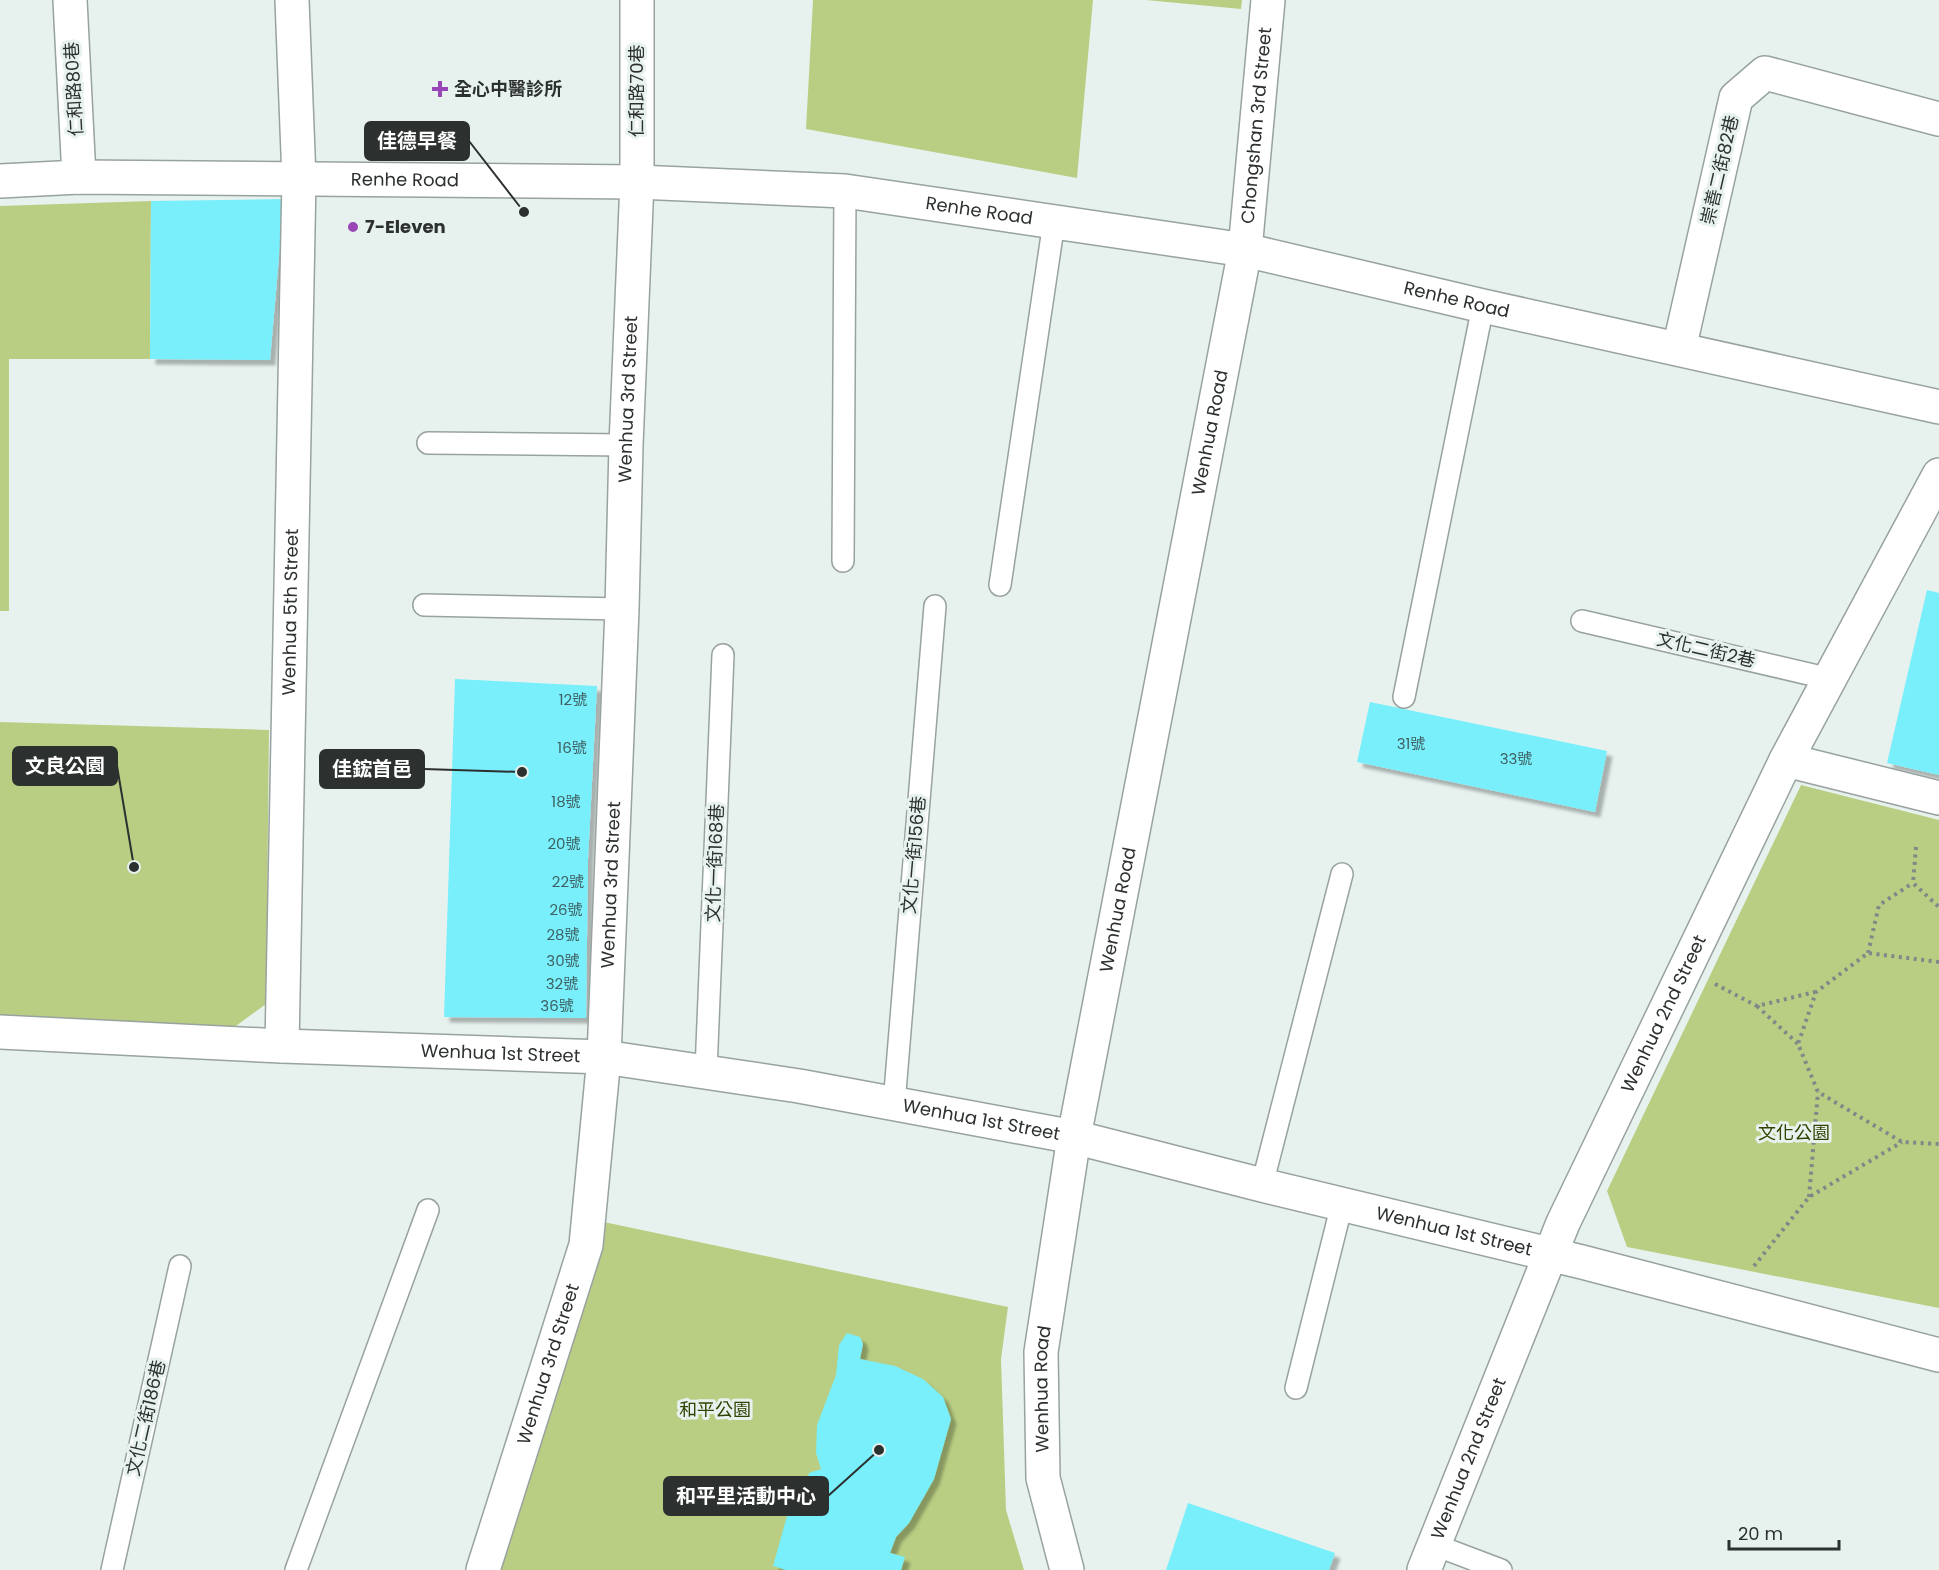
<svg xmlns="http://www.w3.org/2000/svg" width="1939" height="1570" viewBox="0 0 1939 1570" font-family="Poppins,'Noto Sans TC',sans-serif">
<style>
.green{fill:#bace83}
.building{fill:#78effb;filter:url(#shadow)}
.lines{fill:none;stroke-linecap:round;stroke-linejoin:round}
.lane-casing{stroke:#98a29f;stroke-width:24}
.street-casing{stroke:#98a29f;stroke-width:36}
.path{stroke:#818887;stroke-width:4;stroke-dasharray:3 4.5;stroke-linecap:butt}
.lane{stroke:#fff;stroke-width:21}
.street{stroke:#fff;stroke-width:33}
.poi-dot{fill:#9947b6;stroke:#e7f2ef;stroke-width:2}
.labels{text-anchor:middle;stroke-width:6;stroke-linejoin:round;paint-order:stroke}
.number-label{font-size:15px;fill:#3f6062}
.street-label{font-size:18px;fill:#2c302f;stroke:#e7f2ef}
.poi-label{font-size:18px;font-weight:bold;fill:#2c302f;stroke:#e7f2ef;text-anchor:start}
.park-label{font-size:18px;fill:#354100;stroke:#e7f2ef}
.leader{fill:none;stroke:#2c302f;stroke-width:2}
.callout-dot{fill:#2c302f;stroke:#e7f2ef;stroke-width:2}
.callout{fill:#2c302f;stroke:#2c302f;stroke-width:2}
.callout-label{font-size:20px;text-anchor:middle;font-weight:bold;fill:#fff}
</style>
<defs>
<filter id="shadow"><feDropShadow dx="5.5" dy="5.5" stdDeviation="1.5" flood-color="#0004"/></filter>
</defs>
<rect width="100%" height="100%" fill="#e7f2ef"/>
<path class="green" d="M813 0H1093L1077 178 806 129Z
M1146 0H1242L1241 9Z
M151 201 150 359H9V611H0V206Z
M0 722 269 730 266 1004 233 1028 0 1016Z
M1801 785 1939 820V1308L1627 1247 1607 1191Z
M599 1221 1008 1307 1001 1359 1006 1510 1024 1570H501Z"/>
<path class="building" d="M284 199 270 360 150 359 151 201Z
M1927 590 1939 593V775L1887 763Z
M455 679 597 686 588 859 586 1018 444 1017Z
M1370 702 1607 751 1595 812 1357 762Z
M847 1333 860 1337 863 1344 860 1359 895 1366 923 1379 943 1397 951 1419 934 1479 909 1523 896 1537 890 1553 905 1557 901 1570H786L773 1566 789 1509 800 1503 809 1473 821 1469 816 1453 817 1425 836 1375 839 1345Z
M1188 1503 1335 1553 1329 1570H1166Z"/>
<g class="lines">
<defs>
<path id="lane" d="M428 443 626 445
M843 561 845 191
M1000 585 1054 222
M424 605 622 609
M1582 621 1830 679
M1404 697 1483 306
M706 1071 723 655
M894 1104 935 606
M1262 1185 1342 874
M1296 1388 1342 1204
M1435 1545 1501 1570
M112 1570 180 1266
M296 1570 428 1210"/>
<g id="street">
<path d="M70 0 79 177"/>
<path id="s1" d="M0 181 79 177 637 182 845 191 1245 250 1483 306 1939 407"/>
<path d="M1679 349 1736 98 1765 73 1939 119"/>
<path d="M1786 760 1939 798"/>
<path id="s2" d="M0 1032 282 1046 604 1057 799 1086 1074 1137 1262 1185 1582 1262 1939 1355"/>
<path id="s3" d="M282 1046 299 179 292 0"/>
<path id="s4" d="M483 1570 586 1245 604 1057 622 609 626 445 637 182V0"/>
<path id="s5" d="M1067 1570 1043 1478 1041 1352 1074 1137 1245 250 1268 0"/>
<path id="s6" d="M1424 1570 1563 1223 1786 760 1939 475"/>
</g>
</defs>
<use href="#lane" class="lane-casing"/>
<use href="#street" class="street-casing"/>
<path class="path" d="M1916 847 1913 883 1939 907
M1868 953 1879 905 1913 883
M1939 962 1868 953 1816 992 1798 1044 1818 1092 1902 1142 1939 1144
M1715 984 1757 1006 1815 992
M1757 1006 1798 1044
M1809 1197 1818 1092
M1754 1266 1809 1197 1902 1142"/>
<use href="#lane" class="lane"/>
<use href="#street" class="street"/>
</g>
<g class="poi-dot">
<path d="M437 80h6v6h6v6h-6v6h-6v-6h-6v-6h6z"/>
<circle cx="353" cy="227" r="6"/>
</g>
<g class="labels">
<g class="number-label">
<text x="573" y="705">12號</text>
<text x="1411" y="749">31號</text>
<text x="572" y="753">16號</text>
<text x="1516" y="764">33號</text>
<text x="566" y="807">18號</text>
<text x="564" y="849">20號</text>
<text x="568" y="887">22號</text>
<text x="566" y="915">26號</text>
<text x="563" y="940">28號</text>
<text x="563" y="966">30號</text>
<text x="562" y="989">32號</text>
<text x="557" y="1011">36號</text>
</g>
<g class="street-label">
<text transform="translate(74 89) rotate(-93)" y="6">仁和路80巷</text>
<text transform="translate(637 91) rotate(-90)" y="6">仁和路70巷</text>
<text dy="6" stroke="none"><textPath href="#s5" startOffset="1467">Chongshan 3rd Street</textPath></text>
<text transform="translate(1720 170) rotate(-77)" y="6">崇善二街82巷</text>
<text dy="6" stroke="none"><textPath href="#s1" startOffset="405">Renhe Road</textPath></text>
<text dy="6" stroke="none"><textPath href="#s1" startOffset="981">Renhe Road</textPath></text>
<text dy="6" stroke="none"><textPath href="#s1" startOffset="1467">Renhe Road</textPath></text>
<text dy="6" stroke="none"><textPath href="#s4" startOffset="1188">Wenhua 3rd Street</textPath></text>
<text dy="6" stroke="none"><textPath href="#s5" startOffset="1156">Wenhua Road</textPath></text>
<text dy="6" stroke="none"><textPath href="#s3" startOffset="434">Wenhua 5th Street</textPath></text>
<text transform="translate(1706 650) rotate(13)" y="6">文化二街2巷</text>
<text transform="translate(914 855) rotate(-85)" y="6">文化一街156巷</text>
<text transform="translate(715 863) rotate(-88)" y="6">文化一街168巷</text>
<text dy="6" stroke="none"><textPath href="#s4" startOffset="702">Wenhua 3rd Street</textPath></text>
<text dy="6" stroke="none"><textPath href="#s5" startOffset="670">Wenhua Road</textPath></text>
<text dy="6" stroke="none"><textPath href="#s6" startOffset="606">Wenhua 2nd Street</textPath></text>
<text dy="6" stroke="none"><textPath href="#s2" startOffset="501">Wenhua 1st Street</textPath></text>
<text dy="6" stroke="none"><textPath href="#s2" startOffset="987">Wenhua 1st Street</textPath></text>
<text dy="6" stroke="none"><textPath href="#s2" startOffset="1473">Wenhua 1st Street</textPath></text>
<text dy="6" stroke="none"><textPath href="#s4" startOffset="216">Wenhua 3rd Street</textPath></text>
<text dy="6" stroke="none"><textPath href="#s5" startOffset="184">Wenhua Road</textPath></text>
<text transform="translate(146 1418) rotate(-77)" y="6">文化二街186巷</text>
<text dy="6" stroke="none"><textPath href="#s6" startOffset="120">Wenhua 2nd Street</textPath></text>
</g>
<g class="poi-label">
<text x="454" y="95">全心中醫診所</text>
<text x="365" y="233">7-Eleven</text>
</g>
<g class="park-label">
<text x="1794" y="1139">文化公園</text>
<text x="715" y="1416">和平公園</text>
</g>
</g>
<path class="leader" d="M524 212L469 141M134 867L117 766M522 772L424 769M879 1450L828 1496"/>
<g class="callout-dot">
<circle cx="524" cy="212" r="6"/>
<circle cx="134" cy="867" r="6"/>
<circle cx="522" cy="772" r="6"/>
<circle cx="879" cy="1450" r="6"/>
</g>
<g class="callout">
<rect x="365" y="122" width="104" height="38" rx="6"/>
<rect x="13" y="747" width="104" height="38" rx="6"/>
<rect x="320" y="750" width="104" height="38" rx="6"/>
<rect x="664" y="1477" width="164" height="38" rx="6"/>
</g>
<g class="callout-label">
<text x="417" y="148">佳德早餐</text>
<text x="65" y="773">文良公園</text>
<text x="372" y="776">佳鋐首邑</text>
<text x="746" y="1503">和平里活動中心</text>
</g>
<path d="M1729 1540v9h110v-9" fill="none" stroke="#2c302f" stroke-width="3"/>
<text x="1738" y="1540" font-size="18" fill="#2c302f" stroke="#e7f2ef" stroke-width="4.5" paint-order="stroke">20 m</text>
</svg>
